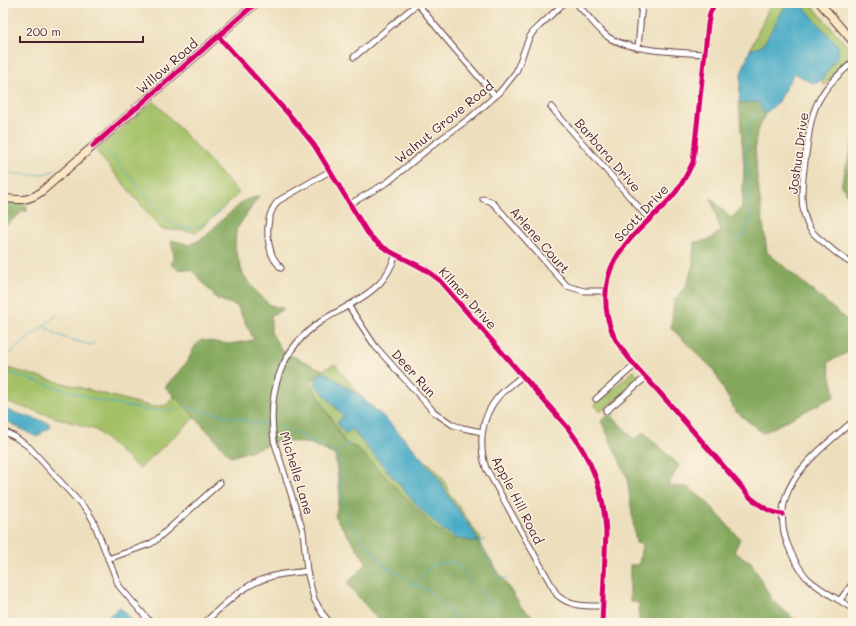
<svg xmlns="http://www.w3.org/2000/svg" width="856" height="626" viewBox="0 0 856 626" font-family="Mali,sans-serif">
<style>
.green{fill:#a4c168;stroke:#77704a}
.forest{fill:#83a75c;stroke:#666344}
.water{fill:#46aac6;stroke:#486478}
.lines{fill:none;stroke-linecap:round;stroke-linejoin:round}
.stream{stroke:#46aac6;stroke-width:1}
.street-casing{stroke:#623c41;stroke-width:7}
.secondary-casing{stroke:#623c41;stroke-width:9}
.street{stroke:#fff;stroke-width:5}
.secondary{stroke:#fae7c3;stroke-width:7}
.cycleway-casing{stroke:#fcf5e5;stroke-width:8}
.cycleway{stroke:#d6006c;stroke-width:5}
.labels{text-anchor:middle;stroke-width:3;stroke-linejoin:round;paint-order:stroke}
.street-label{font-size:13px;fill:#4a1f2b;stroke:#fcf5e5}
</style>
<rect width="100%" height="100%" fill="#fcf5e5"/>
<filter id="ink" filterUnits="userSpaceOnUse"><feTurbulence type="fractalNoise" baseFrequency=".025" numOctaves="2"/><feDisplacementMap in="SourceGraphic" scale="8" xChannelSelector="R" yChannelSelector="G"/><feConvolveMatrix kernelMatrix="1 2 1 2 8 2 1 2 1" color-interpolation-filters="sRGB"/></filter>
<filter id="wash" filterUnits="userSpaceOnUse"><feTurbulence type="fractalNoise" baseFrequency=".012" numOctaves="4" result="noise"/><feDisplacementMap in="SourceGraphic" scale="16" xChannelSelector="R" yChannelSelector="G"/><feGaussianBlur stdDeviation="0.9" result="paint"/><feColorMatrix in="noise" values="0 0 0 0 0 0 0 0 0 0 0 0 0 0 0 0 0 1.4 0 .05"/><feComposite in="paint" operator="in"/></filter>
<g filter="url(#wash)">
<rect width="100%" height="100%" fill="#eddfbd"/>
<path class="green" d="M771 3H787L764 43 759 47 750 50Z
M799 3H810L853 53V56L833 75 824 86 822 80 838 54Z
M154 101 239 193 197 232 161 229 96 151Z
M335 364 360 395 412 451 431 465 442 477 450 494 481 539 479 542 458 539H451L435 528 357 448 346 444 310 382 323 370Z
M3 367 153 407 167 405 174 396 195 417 139 469 96 430 3 401Z
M634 371 640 379 600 412 594 404Z"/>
<path class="forest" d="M758 102 765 114 757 132 755 145 757 177 767 252 853 325V350L828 362 835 396 763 433 735 411 713 369 671 328 674 300 686 286 693 265 694 242C707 241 711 240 720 230L711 198 731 218 742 207 744 167 739 103Z
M853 141V201L841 186Z
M259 196 236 230 235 248 243 274 258 294 270 305 285 309 271 315V332L282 351 323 370 310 382 346 444 357 448 435 528 451 539H458L479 542 522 608 541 623H381L347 584 367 563 335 517 340 495 335 455 311 444 284 440 231 457 193 415 165 387 187 362 195 346 201 340 229 344 254 340 237 306 217 299 192 270 178 269 171 264 174 255 171 240 190 245 205 237 216 225 245 200Z
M3 200 24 203 27 207V211H23L3 228Z
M610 414 635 440 643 432 679 465 668 486 688 487 709 504 740 539 734 552 751 562 772 600 799 623H639V603L630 602V565H639L642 544 636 543 627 477 601 421Z"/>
<path class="water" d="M787 3H799L803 6 837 45 839 54 822 80 814 84 794 73 777 103 765 114 758 102 739 103 741 74 750 50 759 47 764 43Z
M323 372 326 373 359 395 385 418 414 449 439 479 451 500 472 529 479 542 458 539 443 530 422 511 358 437 353 429 345 434 337 423 343 416 316 385 317 377Z
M3 409 49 423 50 428 45 430 38 437C34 437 9 422 3 419Z
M120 607 135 623H116L109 616Z"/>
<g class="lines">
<path class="stream" d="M107 150 167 220C194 238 207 222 228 204
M3 172C20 174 39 178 55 170
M736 241C748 232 752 224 749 209L746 151 748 125 761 106
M43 326 60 336 90 345 94 343
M3 359 58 314
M3 371 97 400 153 411 179 409
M185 407 266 425
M278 427 285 428 336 453 341 473V497L347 519 359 536 385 566 401 575 414 585 430 591 450 614 465 623
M336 453 349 443
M479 542 499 577 501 579 507 578
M479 542 485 540
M414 585 423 574 435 564 454 562 493 607"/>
</g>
</g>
<g filter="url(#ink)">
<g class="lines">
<defs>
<path id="street" d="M417 3 442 34 495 96
M576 3C587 14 596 28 608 37 629 51 679 52 705 54
M715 3 710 13 708 24 693 162C687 175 681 187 671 198 652 219 629 235 615 260 603 281 603 312 613 334 622 354 645 376 660 393 690 428 721 463 751 498 761 506 770 513 783 514
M218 36 293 119 314 145 367 232C386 257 417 259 439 280L568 428C593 461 604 492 606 532L602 623
M638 48 642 3
M354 57 418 3
M853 62C841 73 828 83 820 98 810 115 809 135 806 154 803 178 797 207 810 229 815 236 822 241 828 246 835 252 844 260 853 264
M551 107 649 219
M483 199 490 201 495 205 567 286 584 291H606
M350 204 388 182 434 144 470 118 500 92 516 72 529 38 533 32 564 3
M281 268C278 264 274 260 272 255 266 238 265 216 278 201L330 171
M348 305 375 346 434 412 453 425 463 428 482 432
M522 376C514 383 505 389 498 397 481 417 478 444 486 468L557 595C570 607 586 606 602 606
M596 399 635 365
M606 411 646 377
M853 421C816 454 767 486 787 543 792 556 798 568 807 578 820 590 838 599 853 609
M3 431 15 437 29 447 88 512 93 520 119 586 151 623
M108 559 150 544 155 541 220 483
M840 600 853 583
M204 623C224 605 243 584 270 577 282 573 295 573 307 571
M330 623 322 613 314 599 307 571 303 531 274 441C267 392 280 348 323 320 341 309 364 299 379 284 387 276 392 265 396 255"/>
<path id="secondary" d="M820 3 853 42
M3 198C19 200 27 202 41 192L256 3"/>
</defs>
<use href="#street" class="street-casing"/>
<use href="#secondary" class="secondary-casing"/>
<use href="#street" class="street"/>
<use href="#secondary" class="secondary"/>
<defs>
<path id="cycleway" d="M715 3 710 13 708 24 693 162C687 175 681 187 671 198 652 219 629 235 615 260 603 281 603 312 613 334 622 354 645 376 660 393 690 428 721 463 751 498 761 506 770 513 783 514
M218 36 293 119 314 145 367 232C386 257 417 259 439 280L568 428C593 461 604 492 606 532L602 623
M93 146 256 3"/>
</defs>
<use href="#cycleway" class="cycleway-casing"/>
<use href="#cycleway" class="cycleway"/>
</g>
</g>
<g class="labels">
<g class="street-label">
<text transform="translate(167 66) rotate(-41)" y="5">Willow Road</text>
<text transform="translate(444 122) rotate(-39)" y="5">Walnut Grove Road</text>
<text transform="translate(798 153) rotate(-82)" y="5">Joshua Drive</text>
<text transform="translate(608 155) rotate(49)" y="5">Barbara Drive</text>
<text transform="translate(641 213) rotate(-47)" y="5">Scott Drive</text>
<text transform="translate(540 240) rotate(49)" y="5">Arlene Court</text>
<text transform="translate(468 298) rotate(48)" y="5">Kilmer Drive</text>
<text transform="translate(414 373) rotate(48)" y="5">Deer Run</text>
<text transform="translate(297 473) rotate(73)" y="5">Michelle Lane</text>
<text transform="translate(518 500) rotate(63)" y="5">Apple Hill Road</text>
</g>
</g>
<rect width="856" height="626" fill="none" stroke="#fcf5e5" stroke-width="16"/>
<path d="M20 36v6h123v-6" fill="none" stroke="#4a1f2b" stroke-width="2"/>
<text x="26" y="36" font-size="12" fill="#4a1f2b" stroke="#fcf5e5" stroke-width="3" paint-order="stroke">200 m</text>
</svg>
